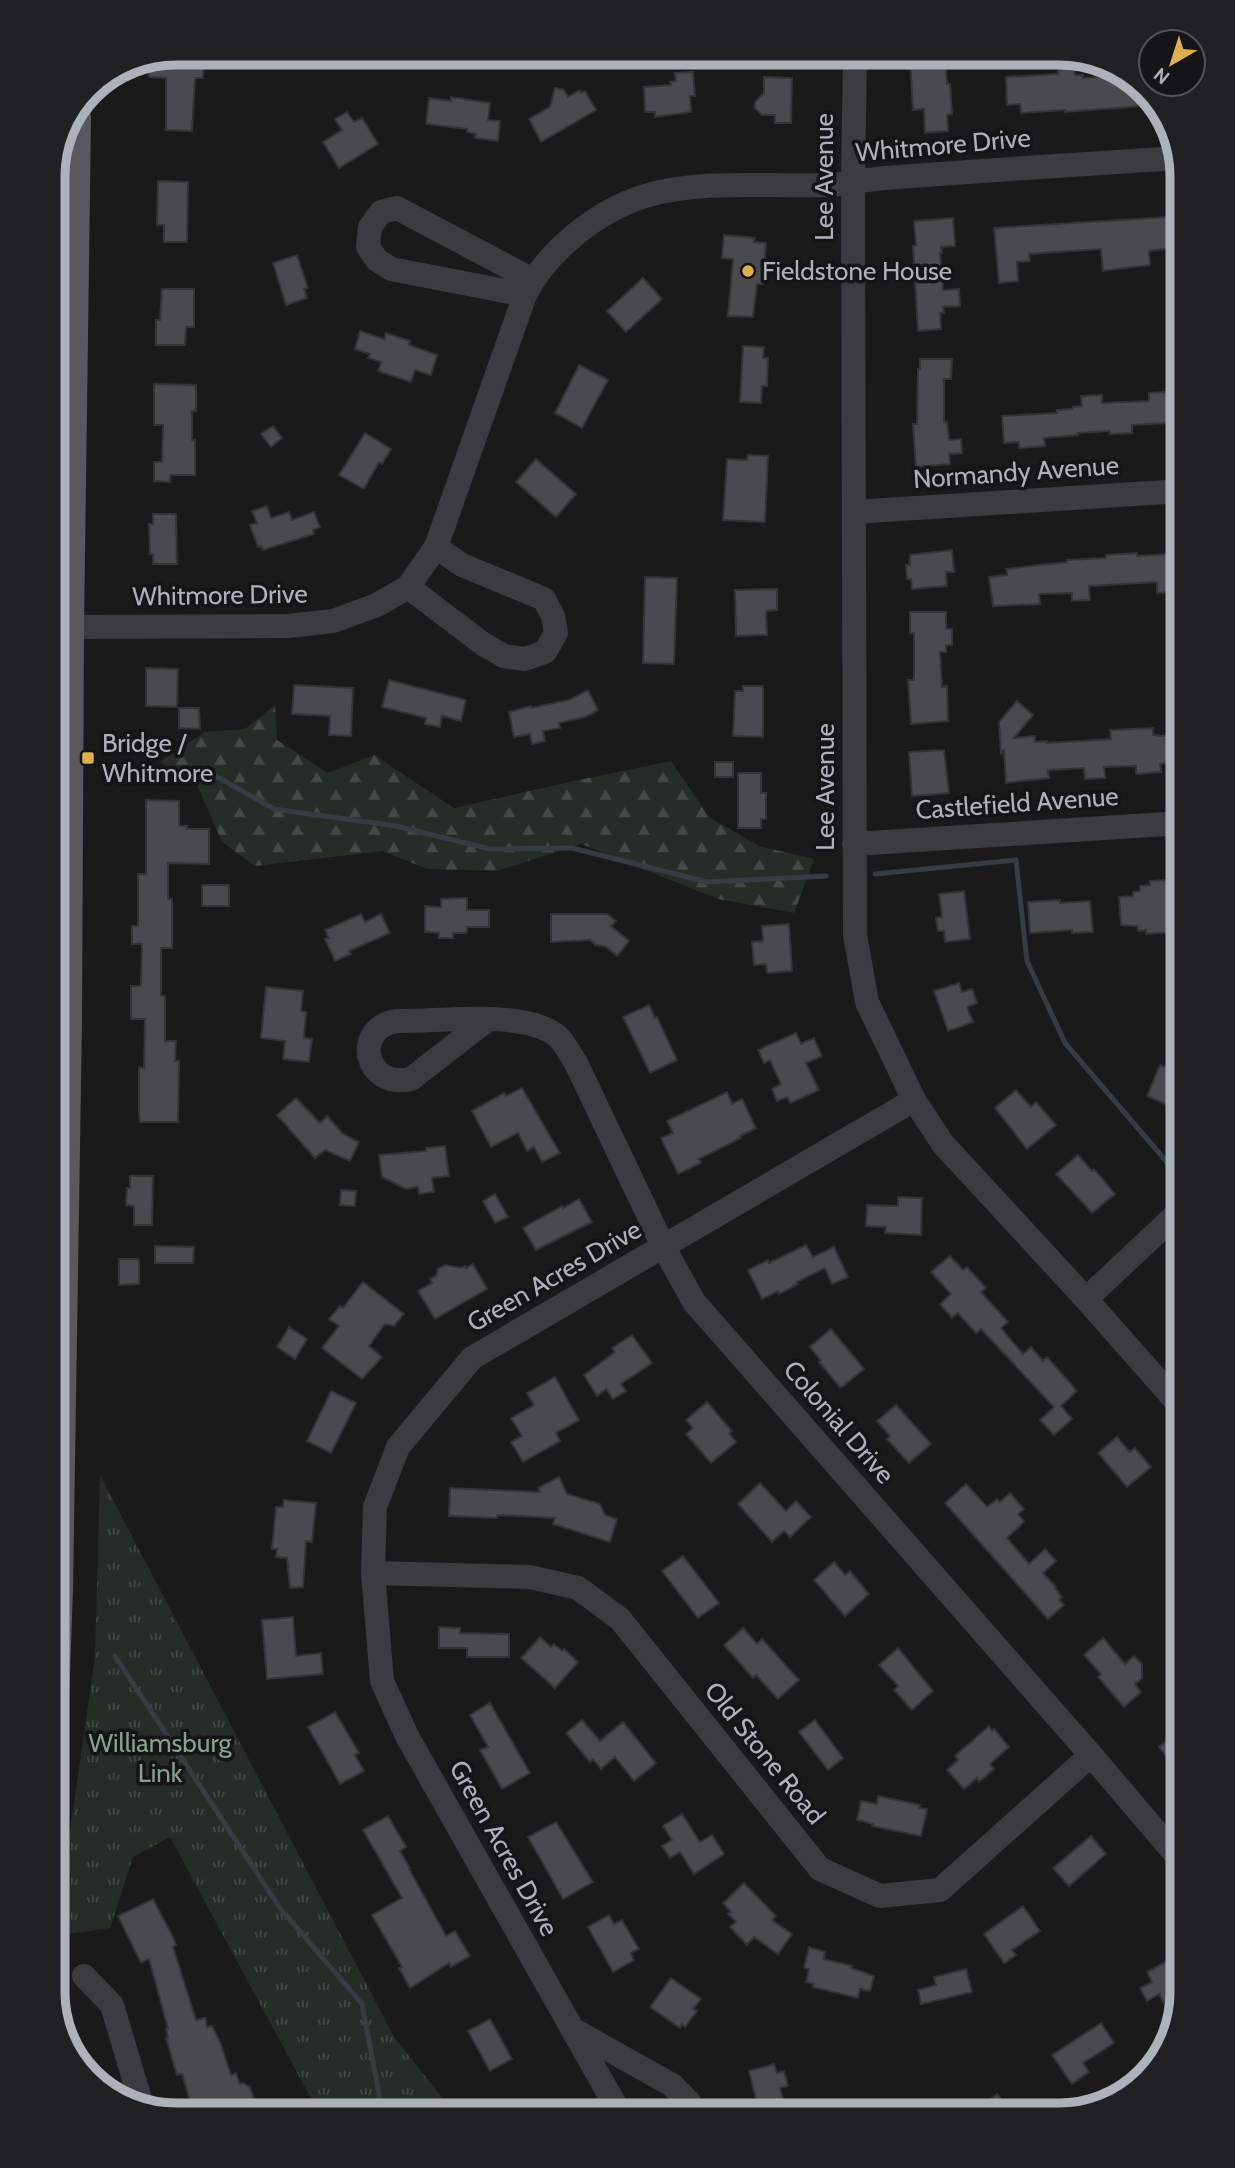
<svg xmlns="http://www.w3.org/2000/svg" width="1235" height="2168" viewBox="0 0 1235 2168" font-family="Cabin,sans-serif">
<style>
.forest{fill:url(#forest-firs)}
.park{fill:url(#park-tufts)}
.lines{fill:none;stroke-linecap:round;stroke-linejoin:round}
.stream{stroke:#353c43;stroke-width:5}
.building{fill:#494a4d;stroke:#343437;stroke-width:2}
.minor{stroke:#3b3c40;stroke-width:24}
.major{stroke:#57595f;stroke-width:32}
.poi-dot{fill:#deaf4f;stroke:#151416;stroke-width:2.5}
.labels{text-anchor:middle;stroke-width:7;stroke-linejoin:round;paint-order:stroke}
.street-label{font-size:26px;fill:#adb1b9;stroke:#151416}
.poi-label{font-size:26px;fill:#adb1b9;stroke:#151416;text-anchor:start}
.park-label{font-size:26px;fill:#87a289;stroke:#151416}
.rim{fill:none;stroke:#adb1b9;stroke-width:9}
</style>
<defs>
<pattern id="forest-firs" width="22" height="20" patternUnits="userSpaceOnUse" patternTransform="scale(1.75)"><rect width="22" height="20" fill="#262d27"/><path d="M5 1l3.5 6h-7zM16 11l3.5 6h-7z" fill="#434944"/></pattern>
<pattern id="park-tufts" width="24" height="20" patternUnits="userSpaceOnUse" patternTransform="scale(1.75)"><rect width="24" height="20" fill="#262d27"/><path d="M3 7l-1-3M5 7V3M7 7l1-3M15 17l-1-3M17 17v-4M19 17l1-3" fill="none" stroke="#434944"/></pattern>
</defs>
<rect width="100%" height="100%" fill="#1a1a1b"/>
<path class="forest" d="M275 705 277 740 328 773 374 755 454 808 574 781 671 761 709 817 759 846 814 859 794 913 718 899 581 844 497 871 427 869 383 851 255 866 222 842 197 785 160 762 205 732 245 729Z"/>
<path class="park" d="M100 1475 394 2037 456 2115H320L170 1837 133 1857 110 1928 55 1936 95 1657Z"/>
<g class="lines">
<path class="stream" d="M109 775 146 771H207L274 809 396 826 490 849 572 848 707 882 826 876
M875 874 1016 860 1027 961 1065 1043 1178 1175
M115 1656 280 1908 362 2004 383 2115"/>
</g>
<path class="building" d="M913 53H945L947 84H950L952 114 947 115 948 131 925 133 924 109 913 110 910 56H914Z
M155 56 204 57 203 78H195L192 131 166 130V78L149 77V58Z
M1074 64 1075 75H1083V78L1130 75 1156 105 1065 112V110L1021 113 1020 104 1007 105 1006 77 1058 74V65Z
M693 72 695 96H690L691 112 655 117V112H645L644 87 671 85 670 82 676 81 675 73Z
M764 77 792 78 791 123H775V115H762L755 108V102L764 93Z
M555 88 564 90 568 97 580 90 581 93 585 91 596 110 541 142 529 119 550 107Z
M451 97 490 103 488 120 500 121 498 141 475 138 476 134 467 132V129L426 124 429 98 451 101Z
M347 112 354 122 362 118 378 144 339 168 323 142 342 130 335 119Z
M158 181 188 182 187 242H164V225H157Z
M1182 216V247L1149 251 1150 265 1103 271 1101 249 1029 254 1030 261 1017 262 1018 281 999 283 994 228Z
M953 218 955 246 941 247 942 253H940L943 290 959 289 960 306 943 307 944 313H940L941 329 918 331 913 246 916 245 914 221Z
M724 235 755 238 754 242 766 243 763 284H757L753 317 728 316 733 259 722 258Z
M297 255 308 288 304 289 307 298 286 305 273 263Z
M643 278 662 299 626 332 607 311Z
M162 289H194V327H186L185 345H156V320H160Z
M360 331 384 339 386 333 410 341 409 345 437 355 431 375 415 370 411 382 378 371 381 362 368 358 370 354 355 349Z
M743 346 764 347 763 358H768L767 386H762L761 403 740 402Z
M920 359H952L951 379H944V422H947L949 440 961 439 962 453 949 454 950 464 916 467 913 424H917L918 369H920Z
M579 365 608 380 582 428 555 413Z
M154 384 196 385V411H192V440H195V475H170V482L154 481V462H162L163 425H154Z
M1182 391V428L1169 429V423L1132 425V433L1110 434V431L1078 433V435L1044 438 1045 446 1019 448V442L1004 443 1002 416 1057 413V410L1073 409V407L1082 406 1081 396 1102 395V403L1149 401V393Z
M273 426 282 438 271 447 261 434Z
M365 433 391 449 382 464 379 462 364 489 339 475Z
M748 455 768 456 765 522 723 520 727 459 747 460Z
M536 459 576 494 556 517 516 482Z
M267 506 271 518 289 512 292 520 314 512 320 527 313 530 314 534 263 550 261 546 258 547 250 525 257 523 252 511Z
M153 514H176L177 564H153V554H150L149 524H153Z
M952 550 954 572H946L947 586 912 589 911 579H907L906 565H910V555Z
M1137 553V556L1182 553V591L1157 593V582L1089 586 1090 600 1072 601V593L1039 594 1040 604 993 606 989 577 1007 575 1006 569 1067 562V560L1106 558V555Z
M645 577 677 578 674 664 643 663Z
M777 589V610L766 611 767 635 736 636 735 590Z
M910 612H946V629H952V645H946V652H940L942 687 947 686 948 721 911 724 908 680H914V633H910Z
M146 668 178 669 177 707 146 706Z
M389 680 466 700 461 721 442 716 440 727 425 724 426 718 382 707Z
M294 685 353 688 351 736 329 735 330 716 292 714Z
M743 686H763V737L733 736 735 691H743Z
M588 690 598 710 585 717 559 723 560 728 543 731 545 741 532 744 530 734 514 737 509 712 531 706V708L569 700Z
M1017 701 1033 715 1014 738 1035 736V742L1047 741V743L1111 739 1110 730 1153 728V735H1158V736L1182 735V762L1160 764 1161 772 1136 774V766L1104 767 1105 778 1085 779 1084 768 1048 770 1049 778 1006 783 1004 750 1001 753 999 722Z
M179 708H199L200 729 179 728Z
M944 750 949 793 912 796 909 752Z
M715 762H733V777H715Z
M738 773H761V793H766V819H761V828H738Z
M146 800 179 801V826H187V829H209V864L168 863V899H172V948H161V995L165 996V1041H176L175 1061H179L178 1122H140L139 1113V1067L144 1068 145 1019H131V986H141L142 944H132V926H138V874H146Z
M1182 879V926L1176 927V932L1146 934V930L1138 931 1137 926 1121 925 1119 897 1133 896V892L1140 891V886L1150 885V881Z
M202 885H229V906H202Z
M964 891 970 939 945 942 944 931H938L936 918 942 917 939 894Z
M467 898V910H489V927H467V933H453V938H439V933L425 932V906L441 907V899Z
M1060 900V903L1090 901 1093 932 1072 933V930L1030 933 1028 902Z
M361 914 365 922 381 914 390 933 349 951 351 954 335 961 325 939 329 938 325 930Z
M551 914H607L616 921 611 926 629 941 617 956 605 946 595 945 590 940 551 942Z
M789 924 792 971 767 973 766 964 754 965 752 942 763 941 762 926Z
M959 983 962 992 972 989 977 1003 967 1007 973 1022 948 1031 934 991Z
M266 987 303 991 301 1011 306 1012 304 1038 312 1039 309 1062 283 1059 285 1041 261 1038Z
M649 1005 655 1018 657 1017 677 1060 650 1073 623 1017Z
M796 1033 801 1044 814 1038 822 1056 806 1063 819 1090 790 1103 787 1097 777 1101 772 1089 781 1084 770 1060 764 1063 758 1050Z
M1160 1065 1182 1074V1088L1174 1108 1147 1096Z
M522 1088 560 1153 542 1162 534 1147 527 1151 518 1133 491 1147 472 1111 504 1093 506 1096Z
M1016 1090 1031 1107 1036 1102 1056 1125 1027 1149 995 1108Z
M727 1092 732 1104 742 1099 756 1128 740 1136 741 1138 699 1159 701 1163 678 1174 661 1138 673 1133 667 1121Z
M296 1098 320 1123 327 1116 343 1134 359 1142 350 1161 325 1150 315 1158 277 1115Z
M445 1146 449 1176 432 1178 434 1192 419 1194 418 1187 406 1189 382 1177 379 1155 426 1151V1148Z
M1078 1155 1092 1171 1094 1169 1115 1194 1092 1213 1056 1174Z
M130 1176H153L152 1225H134V1206L126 1205 127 1188H130Z
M341 1190 356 1191 355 1206 340 1205Z
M495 1194 508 1217 495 1223 483 1201Z
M898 1197 922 1198 921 1235 885 1233 886 1227 866 1226 867 1205 898 1206Z
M579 1199 592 1222 536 1250 523 1228 562 1206 563 1208Z
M806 1245 813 1257 834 1247 848 1277 832 1284 825 1268 797 1282 798 1284 779 1294 778 1291 762 1299 748 1270 768 1260 769 1263Z
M155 1246 194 1247 193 1263H155Z
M950 1256 963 1270 967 1267 986 1288 981 1292 1008 1322 1001 1328 1023 1354 1031 1347 1043 1361 1047 1357 1077 1391 1061 1406 1072 1419 1054 1435 1040 1420 1054 1407 981 1329 976 1333 958 1313 952 1318 940 1304 951 1294 931 1272Z
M119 1259H139V1284L119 1285Z
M473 1264 487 1289 435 1319 418 1291 432 1283 430 1279 436 1276 438 1269 445 1265 461 1268 465 1266 466 1268Z
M363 1282 404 1314 394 1326 385 1324 369 1346 382 1357 362 1379 322 1348 339 1326 329 1319 340 1306 343 1308Z
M289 1327 307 1339 295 1359 277 1347Z
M831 1329 864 1369 843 1386 840 1387 819 1362 821 1361 810 1347Z
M632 1335 652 1363 621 1384 626 1391 613 1399 606 1389 597 1396 584 1375 615 1352 612 1348Z
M555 1377 579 1420 556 1433 560 1441 523 1462 511 1442 522 1436 511 1418 534 1405 527 1393Z
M331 1391 356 1403 331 1453 307 1441Z
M707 1402 732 1431 729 1433 736 1442 711 1463 686 1434 693 1428 686 1420Z
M896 1405 931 1444 909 1463 887 1439 890 1436 877 1421Z
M1117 1437 1130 1452 1135 1448 1151 1467 1127 1487 1098 1453Z
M559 1477 567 1494 600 1504 605 1515 617 1519 610 1542 553 1524 555 1518 497 1515V1518L449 1516 450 1488 540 1492 538 1488Z
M760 1483 786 1511 796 1501 811 1517 790 1537 784 1531 772 1542 738 1504Z
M966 1484 987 1507 997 1499 1000 1502 1010 1493 1024 1509 1018 1514 1024 1522 1007 1538 1029 1564 1045 1549 1056 1561 1043 1573 1056 1587 1055 1588 1062 1597 1059 1600 1064 1605 1048 1619 945 1503Z
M284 1500 316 1503 312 1542 306 1541 303 1587 290 1588 287 1558 276 1557 277 1549H272L276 1507H283Z
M683 1556 719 1603 698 1618 662 1571Z
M834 1562 845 1575 850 1571 869 1594 845 1616 814 1580Z
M293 1617 296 1656 321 1653 323 1674 267 1679 262 1620Z
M439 1627 460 1628V1633L509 1634V1657H467V1648H439Z
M743 1628 757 1644 762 1639 799 1680 778 1699 756 1675 753 1678 724 1645Z
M540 1637 551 1647 554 1644 562 1651 564 1649 578 1662 555 1688 521 1658Z
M1103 1638 1125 1664 1134 1656 1142 1664V1678L1135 1684 1141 1692 1124 1707 1098 1677 1101 1674 1084 1655Z
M898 1648 933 1691 912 1710 894 1690 898 1686 879 1665Z
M490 1703 530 1773 502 1789 480 1750 488 1747 470 1715Z
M335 1712 359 1753 355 1755 364 1771 340 1784 308 1727Z
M582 1720 600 1741 623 1722 656 1763 634 1781 615 1757 601 1769 593 1759 590 1762 566 1733Z
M815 1720 843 1758 828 1770 799 1732Z
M989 1726 992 1731 994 1729 1009 1747 990 1764 994 1769 979 1782 977 1778 964 1789 947 1770 958 1760 955 1756Z
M1182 1728V1776L1159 1747Z
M878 1796 920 1805 919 1808 927 1809 921 1836 872 1826 873 1824 857 1820 861 1801 877 1804Z
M682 1814 700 1842 712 1835 724 1854 694 1874 680 1852 670 1858 662 1846 672 1840 663 1826Z
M388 1816 406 1847 400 1851 410 1868 409 1869 446 1936 455 1931 470 1956 451 1967 449 1963 410 1988 399 1968 402 1967 372 1915 402 1898 363 1830Z
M556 1822 593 1882 563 1899 528 1837Z
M1091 1836 1106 1854 1069 1886 1053 1868Z
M744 1883 776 1916 772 1920 792 1934 778 1954 754 1937 747 1945 730 1927 736 1922 728 1914 731 1912 723 1903Z
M153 1899 173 1937 176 1945 173 1947 196 2020 205 2018 207 2027 212 2026 220 2042 231 2075 236 2073 240 2084 243 2083 250 2087 254 2099 250 2106 246 2107 247 2111 233 2115H205L201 2102 191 2105 182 2074 177 2075 166 2038H168L166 2029 168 2028 149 1959 141 1963 118 1916Z
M1023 1906 1040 1931 1012 1950 1016 1955 1004 1963 984 1934Z
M609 1915 614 1924 622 1920 639 1949 631 1953 634 1960 613 1972 588 1927Z
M809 1947 825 1952 824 1959 852 1966 851 1968 874 1976 870 1991 860 1989 858 1998 813 1987 814 1984 806 1982 809 1969 804 1968Z
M1169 1960 1174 1970 1182 1966V1993L1174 2022 1159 1994 1147 2001 1140 1988 1152 1982 1147 1972Z
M966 1969 972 1992 921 2004 918 1990 936 1985 934 1977Z
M671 1978 701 1999 693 2009 697 2011 685 2027 682 2024 680 2028 650 2007Z
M490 2019 512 2059 490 2071 468 2031Z
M1101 2023 1114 2043 1083 2063 1089 2072 1072 2084 1052 2055Z
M774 2064 777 2073 784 2071 788 2086 780 2088 787 2115H760L749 2071Z
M997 2094 1015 2115H972Z"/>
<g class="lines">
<path class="minor" d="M855 53 853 182 855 935 867 1002 914 1100 943 1144 1086 1299 1182 1408
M525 295 391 269 377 260 368 247 370 227 381 212 397 208 533 280
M854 512 1182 491
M408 587 483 644 504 656 525 659 545 652 556 633 553 616 544 599 462 565 436 547
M68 627 288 626 333 621 377 605 408 587 436 547 525 295C547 251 597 211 645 196 702 179 765 187 824 185 849 184 873 178 898 177 991 170 1085 164 1178 158
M854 844 1182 823
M487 1020 411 1079C364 1090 352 1027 397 1021 439 1022 524 1009 557 1036 565 1043 570 1054 576 1063L663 1246 694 1302 1091 1755 1182 1862
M1086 1299 1182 1209
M373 1573 530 1577 578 1588 620 1619 820 1869 880 1896 940 1890 1091 1755
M84 1976 112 2005 142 2106
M572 2029 672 2085 689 2102 688 2115
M625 2115 618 2110 407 1736 382 1681 373 1573 375 1507 398 1447 472 1358 914 1100"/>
<path class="major" d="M53 1703 57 1589 66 1020 68 627 75 118"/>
</g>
<g class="poi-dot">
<circle cx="748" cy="271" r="7"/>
<rect x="81" y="751" width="14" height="14" rx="3.5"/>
</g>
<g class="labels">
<g class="street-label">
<text transform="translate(943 145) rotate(-5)" y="9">Whitmore Drive</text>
<text transform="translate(824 177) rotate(-90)" y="9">Lee Avenue</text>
<text transform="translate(1016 472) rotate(-4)" y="9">Normandy Avenue</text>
<text transform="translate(220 595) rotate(-1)" y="9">Whitmore Drive</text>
<text transform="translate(825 787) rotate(-90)" y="9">Lee Avenue</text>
<text transform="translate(1017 803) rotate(-4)" y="9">Castlefield Avenue</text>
<text transform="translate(554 1276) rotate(-30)" y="9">Green Acres Drive</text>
<text transform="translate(839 1422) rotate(49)" y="9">Colonial Drive</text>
<text transform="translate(765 1753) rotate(51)" y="9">Old Stone Road</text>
<text transform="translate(504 1848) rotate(61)" y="9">Green Acres Drive</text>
</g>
<g class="poi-label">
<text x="762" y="280">Fieldstone House</text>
<text x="102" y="752">Bridge /<tspan x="102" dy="30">Whitmore</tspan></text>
</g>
<g class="park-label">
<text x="160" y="1752">Williamsburg<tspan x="160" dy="30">Link</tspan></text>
</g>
</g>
<path d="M0 0H1235V2168H0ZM176 65H1059A111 111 0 0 1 1170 176V1992A111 111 0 0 1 1059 2103H176A111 111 0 0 1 65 1992V176A111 111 0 0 1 176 65Z" fill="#212123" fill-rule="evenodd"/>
<path class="rim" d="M176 65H1059A111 111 0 0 1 1170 176V1992A111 111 0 0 1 1059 2103H176A111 111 0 0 1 65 1992V176A111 111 0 0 1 176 65Z"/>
<g transform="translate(1172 63) rotate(219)"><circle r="33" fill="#151416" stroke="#525357" stroke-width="2"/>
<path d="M0-5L12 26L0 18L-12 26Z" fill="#deaf4f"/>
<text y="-10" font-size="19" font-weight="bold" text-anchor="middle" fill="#adb1b9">N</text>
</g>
</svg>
